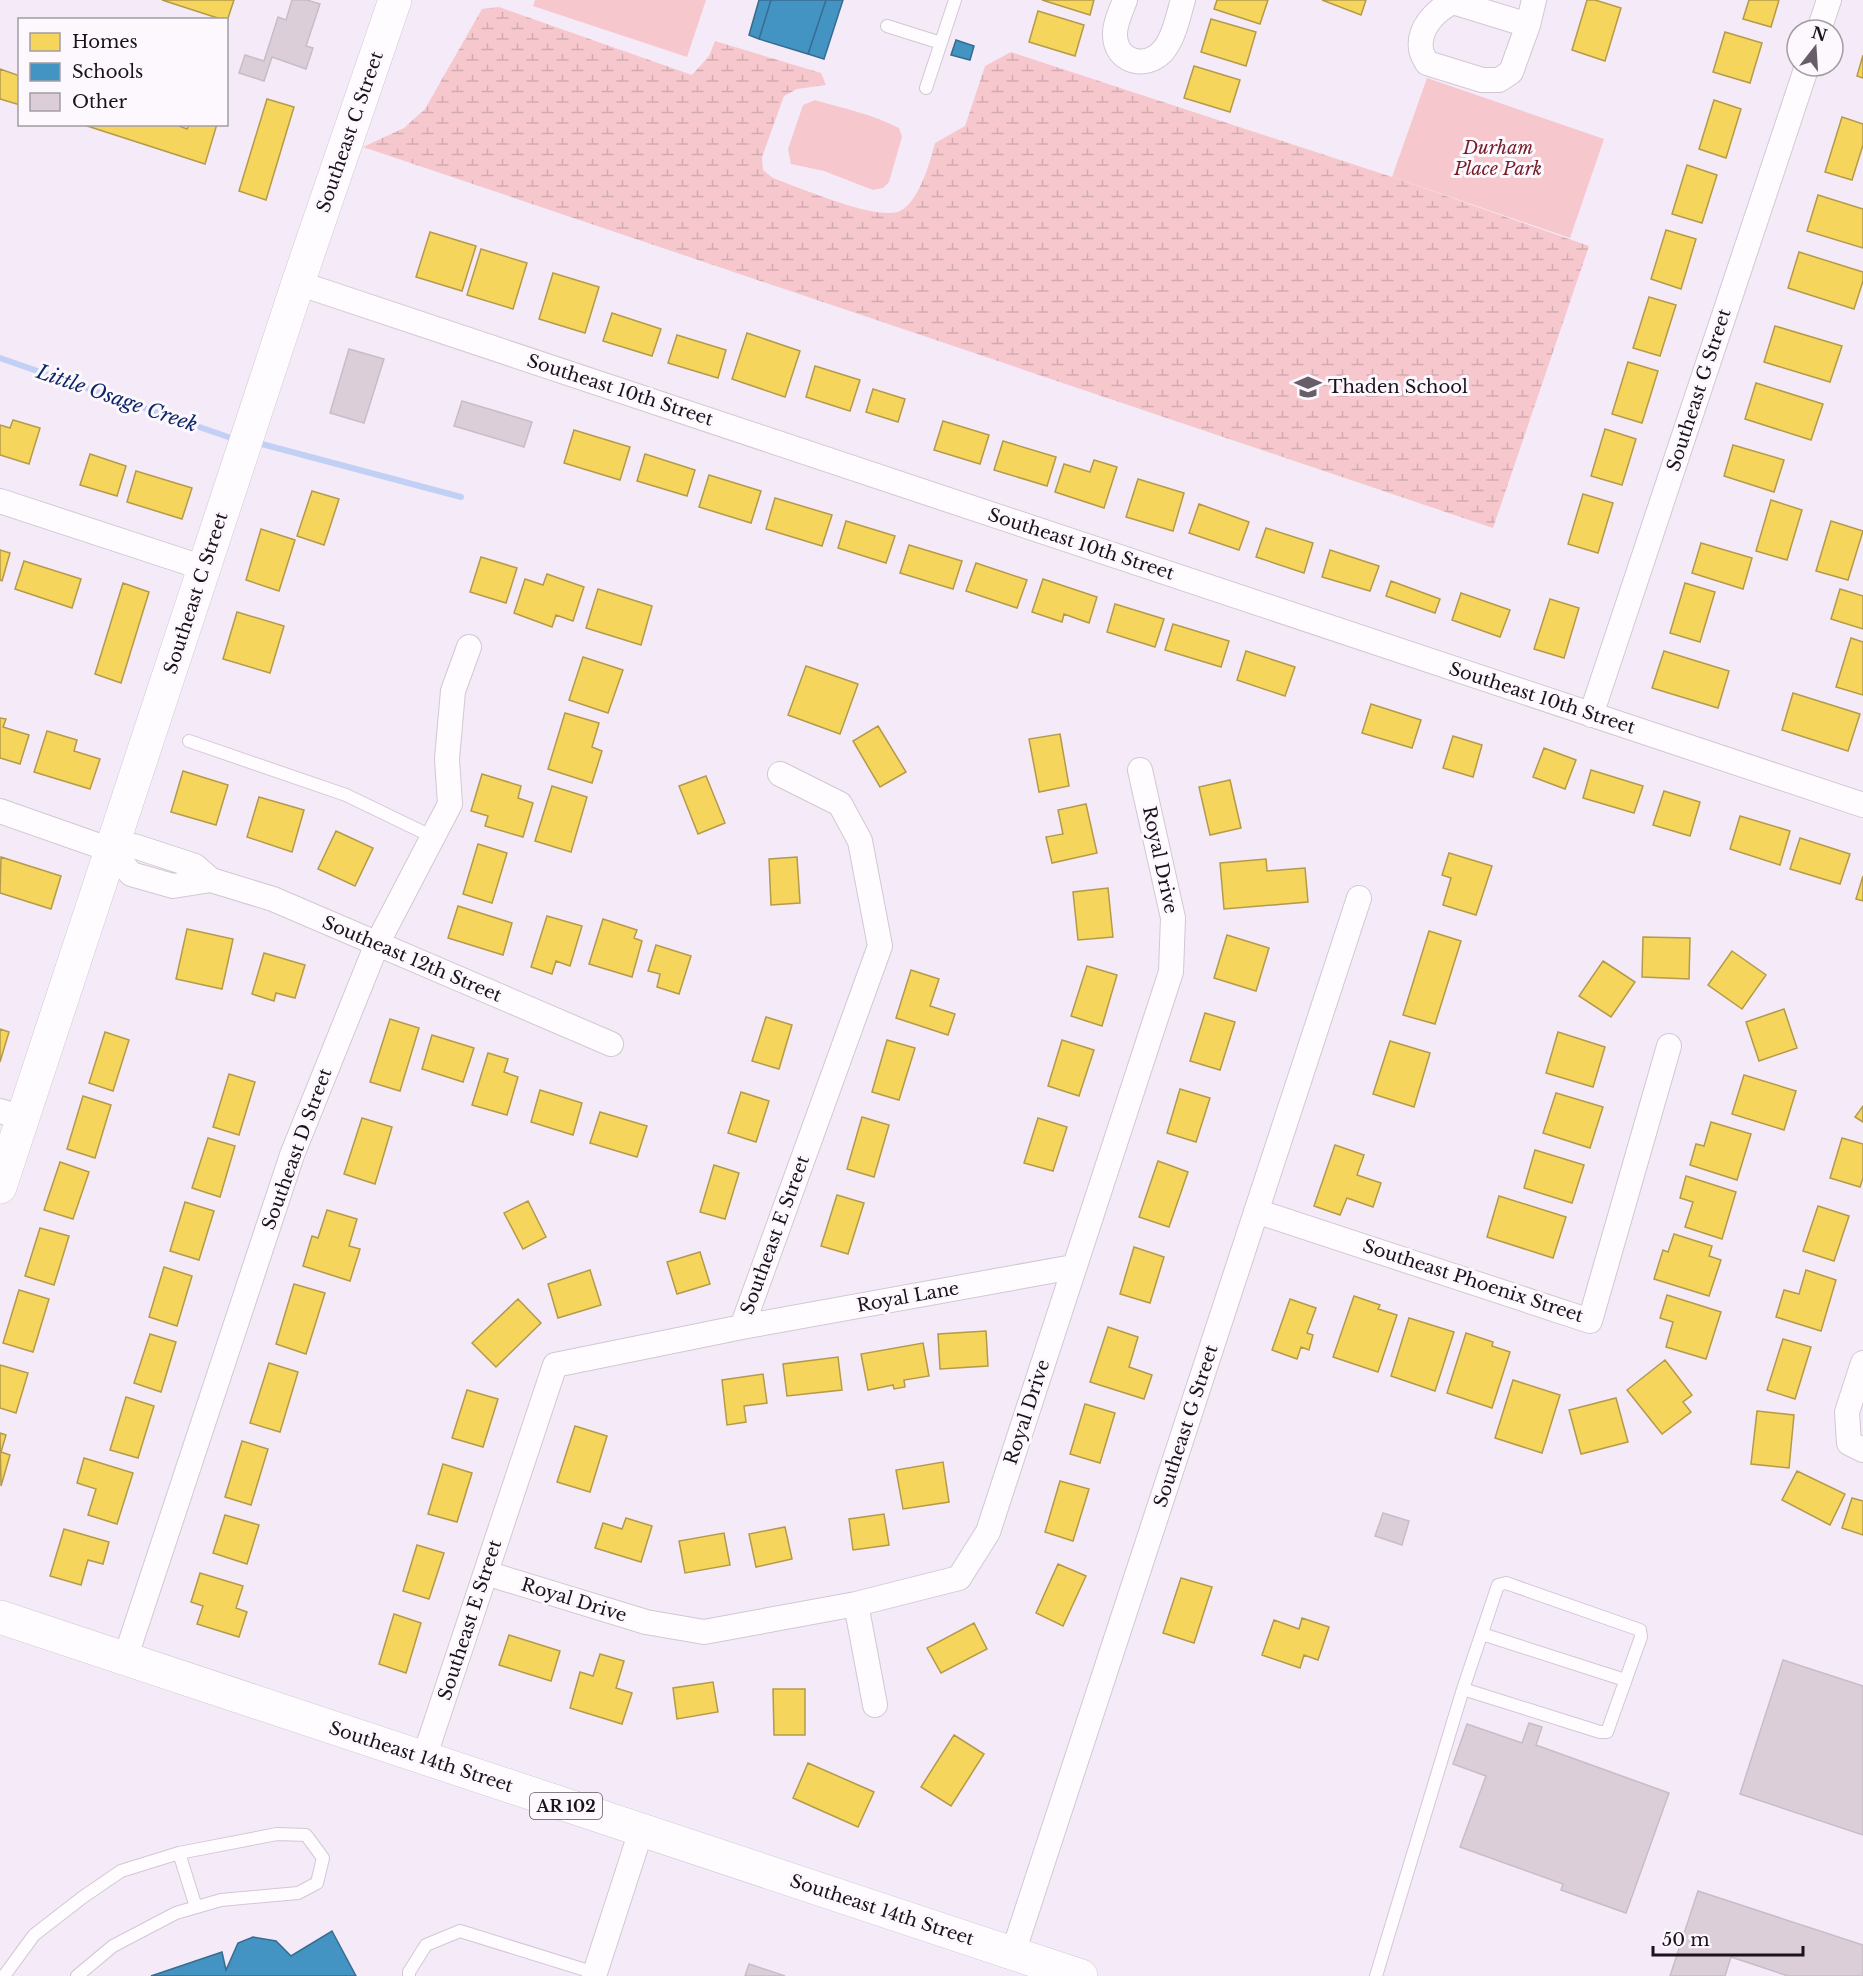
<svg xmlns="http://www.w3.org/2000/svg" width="1863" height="1976" viewBox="0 0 1863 1976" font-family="'Libre Baskerville',serif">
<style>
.wetland{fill:url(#wetland-marsh)}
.green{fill:#f6c8ce}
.homes{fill:#f6d55c;stroke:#b49a49;stroke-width:1.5}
.schools{fill:#4393c3;stroke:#376c91;stroke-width:1.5}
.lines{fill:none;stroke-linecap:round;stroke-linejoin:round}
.stream{stroke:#c3d0f5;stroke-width:6}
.building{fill:#dbced8;stroke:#c8bdc6;stroke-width:1.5}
.lane-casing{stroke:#d2c8d3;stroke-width:14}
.street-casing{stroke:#d2c8d3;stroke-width:26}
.secondary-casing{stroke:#d2c8d3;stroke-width:34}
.primary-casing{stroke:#d2c8d3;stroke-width:34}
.lane{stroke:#fefcfe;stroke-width:12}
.street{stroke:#fefcfe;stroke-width:24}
.secondary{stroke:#fefcfe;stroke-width:33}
.primary{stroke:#fefcfe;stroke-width:33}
.labels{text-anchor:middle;stroke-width:6;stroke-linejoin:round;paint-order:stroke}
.shield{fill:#fdf8fe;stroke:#5f5760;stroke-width:1.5}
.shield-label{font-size:16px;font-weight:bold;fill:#1b121c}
.street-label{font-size:18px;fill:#1b121c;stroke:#fdf8fe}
.park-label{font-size:18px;font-style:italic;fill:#741d27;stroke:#fdf8fe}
.poi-label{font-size:18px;fill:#1b121c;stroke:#fdf8fe;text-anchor:start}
.water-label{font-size:20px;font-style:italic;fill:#0e2769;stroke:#fdf8fe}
</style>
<defs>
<pattern id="wetland-marsh" width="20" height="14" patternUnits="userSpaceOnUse" patternTransform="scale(1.5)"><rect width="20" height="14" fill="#f6c8ce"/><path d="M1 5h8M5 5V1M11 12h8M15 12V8" fill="none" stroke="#d2abb0"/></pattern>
</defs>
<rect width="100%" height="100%" fill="#f5eaf7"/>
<path class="wetland" d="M499 7 692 75 709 56 715 41 821 73 826 85 797 89 784 96 762 157 763 170 773 178C798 187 878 222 900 211 919 202 930 162 935 143L965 126 985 66 1011 52 1392 177 1589 246 1493 528 363 147 404 128 425 109 482 9Z"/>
<path class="green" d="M535 0H706L687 57 533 6Z
M1427 78 1604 139 1570 238 1392 177Z
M815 100C845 109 872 114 899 128L902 137 889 182 883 188 873 190 824 171 791 164 788 149 803 105Z"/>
<path class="homes" d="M162 0H234L227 21Z
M1042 0H1094L1090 15Z
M1217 0H1268L1260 24 1214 9Z
M1322 0H1366L1361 15Z
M1587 0H1595L1621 8 1605 61 1572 50Z
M1749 0H1779L1771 27 1743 19Z
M1038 11 1084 25 1075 56 1029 42Z
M1211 19 1256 32 1246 66 1201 52Z
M1725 32 1762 43 1750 83 1713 72Z
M1863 55V78L1857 76Z
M1194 66 1240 80 1230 112 1184 98Z
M0 69 20 76V105L0 99Z
M267 99 294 107 266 200 239 191Z
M1714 100 1741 109 1726 158 1699 149Z
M1842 117 1863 124V145L1852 180 1825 172Z
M81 124H174L187 129 189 124H217L205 164Z
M1687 165 1717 175 1702 223 1672 214Z
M1818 195 1863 209V248L1807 231Z
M1666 230 1696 239 1681 289 1651 279Z
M430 232 476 246 462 291 416 277Z
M481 249 527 263 513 309 467 295Z
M1799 252 1863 272V281L1854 309 1788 288Z
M553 273 599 287 585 333 539 319Z
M1649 297 1676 305 1660 356 1633 348Z
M612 313 661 329 652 356 603 341Z
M1775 326 1842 346 1830 382 1764 362Z
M747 333 800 351 785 397 732 379Z
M677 335 726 350 718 378 668 363Z
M1628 362 1658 371 1642 423 1612 414Z
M815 366 860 380 850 411 806 397Z
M1756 383 1823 404 1811 440 1745 419Z
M873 389 905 399 898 422 866 412Z
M13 420 40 428 29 464 0 455V425L10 428Z
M943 421 989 435 980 464 934 450Z
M1605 429 1636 439 1622 485 1591 476Z
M574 430 630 447 620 480 564 463Z
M1003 441 1056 457 1047 486 994 470Z
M1733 445 1784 460 1774 492 1724 476Z
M90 454 126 466 117 496 80 485Z
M645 454 695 470 687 496 637 481Z
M1094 460 1117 467 1104 508 1055 492 1064 464 1090 472Z
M136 471 192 488 182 519 127 502Z
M709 475 761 491 751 523 699 507Z
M1138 479 1184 493 1173 531 1126 517Z
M312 491 339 499 324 545 297 536Z
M1583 494 1613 503 1598 553 1568 544Z
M775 498 832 515 822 546 766 529Z
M1771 500 1802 510 1787 560 1756 551Z
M1199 504 1249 522 1239 550 1189 533Z
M846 521 895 536 886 563 838 548Z
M1831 521 1863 531 1848 580 1816 571Z
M1266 528 1313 543 1304 573 1256 557Z
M261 529 295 540 279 591 246 580Z
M1701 543 1752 558 1743 589 1692 573Z
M909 545 962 561 953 589 900 573Z
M0 550 10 553 2 581 0 580Z
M1330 550 1379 566 1370 591 1322 577Z
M481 557 517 568 506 603 470 592Z
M24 561 81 579 72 608 15 589Z
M976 563 1027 580 1017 608 966 591Z
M547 574 584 587 573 621 556 615 552 627 514 613 525 579 543 585Z
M1043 579 1097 597 1089 623 1064 614 1062 622 1032 612Z
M1391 581 1440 599 1435 613 1386 596Z
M123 583 149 592 121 683 95 674Z
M1685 583 1715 592 1700 642 1670 633Z
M598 589 652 606 641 645 586 628Z
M1840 589 1863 596V629L1831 619Z
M1461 593 1510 610 1500 637 1452 620Z
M1550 599 1579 608 1564 658 1534 649Z
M1115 604 1164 619 1155 647 1107 632Z
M237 612 284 626 270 673 223 659Z
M1173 624 1229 641 1221 667 1165 650Z
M1851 638 1863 642V695L1836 687Z
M1246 651 1295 667 1285 696 1237 680Z
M1664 651 1729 671 1718 708 1652 688Z
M583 657 623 670 608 713 569 700Z
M806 666 858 684 840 734 788 715Z
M1793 693 1860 714 1848 751 1782 730Z
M1371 704 1421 720 1412 748 1362 733Z
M565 713 599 723 592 747 602 751 592 783 548 769Z
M0 718 6 719 3 727 29 735 20 764 0 758Z
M878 726 906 772 880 787 853 741Z
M47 731 77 740 74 751 100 759 90 789 34 772Z
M1060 734 1069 786 1039 792 1029 739Z
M1453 736 1482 745 1473 777 1443 768Z
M1544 748 1576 760 1565 789 1533 777Z
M1591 770 1643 786 1634 813 1583 798Z
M183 771 228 785 216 825 171 812Z
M482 774 521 786 518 798 533 803 523 837 485 826 488 816 471 811Z
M706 776 725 823 698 834 679 786Z
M1230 780 1241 828 1210 835 1199 787Z
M552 786 587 797 571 852 535 841Z
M1664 791 1700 802 1690 836 1653 825Z
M259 797 304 810 292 852 247 837Z
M1086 804 1097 853 1052 863 1046 837 1063 834 1058 810Z
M1740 816 1790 831 1780 865 1730 849Z
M336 831 373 848 355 886 318 869Z
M1800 838 1850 854 1840 884 1790 869Z
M478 844 507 853 492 903 463 894Z
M1449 853 1492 866 1476 915 1443 905 1451 878 1442 875Z
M1 857 61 876 51 909 0 893Z
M797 857 800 903 771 905 769 859Z
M1266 859 1267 871 1305 868 1308 902 1224 909 1220 863Z
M1863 876V901L1856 899Z
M1108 888 1113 937 1078 940 1073 892Z
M458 906 512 923 503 955 448 938Z
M547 916 582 926 570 966 556 961 552 974 531 967Z
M603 919 637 930 634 938 642 941 632 977 589 964Z
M187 929 233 939 222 989 176 979Z
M1429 931 1461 941 1435 1024 1403 1015Z
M1227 935 1269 948 1256 991 1214 978Z
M1643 937 1690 938 1689 979 1642 977Z
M656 945 691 956 679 994 657 987 660 974 648 971Z
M1732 951 1766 975 1742 1009 1708 985Z
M264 953 305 965 295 998 276 993 274 1001 252 994Z
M1603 961 1635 982 1611 1017 1579 996Z
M1087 966 1117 975 1102 1026 1071 1016Z
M911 970 939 979 930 1006 955 1014 948 1035 896 1018Z
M1784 1009 1797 1048 1759 1061 1746 1022Z
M1205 1013 1235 1022 1220 1070 1190 1061Z
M766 1017 792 1025 779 1069 752 1061Z
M390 1019 419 1028 400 1091 370 1082Z
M0 1029 9 1032 0 1062Z
M105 1032 129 1040 113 1091 89 1083Z
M1558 1032 1605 1047 1593 1087 1546 1073Z
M432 1035 474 1048 463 1082 422 1069Z
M887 1040 915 1048 899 1100 872 1092Z
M1062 1040 1094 1050 1079 1096 1048 1086Z
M1390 1041 1430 1053 1414 1107 1373 1094Z
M488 1053 508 1059 504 1072 518 1077 507 1115 472 1105Z
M229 1074 255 1082 239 1135 213 1127Z
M1744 1075 1796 1091 1784 1130 1732 1114Z
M1180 1089 1210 1098 1196 1142 1167 1133Z
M540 1090 582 1103 573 1135 531 1122Z
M741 1092 769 1101 756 1142 728 1133Z
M1556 1093 1603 1107 1590 1148 1543 1133Z
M83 1096 111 1105 95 1158 67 1149Z
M1863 1106V1122L1855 1117Z
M600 1112 647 1126 637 1157 590 1143Z
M862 1117 889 1125 874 1177 847 1169Z
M362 1118 392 1127 375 1184 344 1174Z
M1038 1118 1067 1127 1053 1171 1024 1163Z
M1711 1122 1751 1134 1737 1180 1690 1165 1696 1144 1704 1146Z
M208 1138 235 1146 220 1197 192 1188Z
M1842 1138 1863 1144V1178L1860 1187 1830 1178Z
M1335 1145 1364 1155 1357 1175 1381 1183 1373 1207 1347 1198 1340 1215 1314 1206Z
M1535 1150 1584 1165 1572 1203 1524 1188Z
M1158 1161 1188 1172 1169 1227 1139 1217Z
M60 1162 89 1172 73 1219 44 1210Z
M714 1165 739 1173 725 1219 700 1212Z
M1686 1176 1736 1192 1722 1239 1685 1227 1693 1202 1680 1198Z
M837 1195 864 1203 848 1254 821 1246Z
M1499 1196 1566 1217 1553 1258 1487 1237Z
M528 1201 546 1237 523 1249 504 1213Z
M185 1202 214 1211 199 1260 170 1251Z
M1818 1206 1849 1216 1834 1261 1803 1251Z
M327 1210 357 1219 349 1246 360 1249 350 1281 303 1266 312 1236 318 1238Z
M40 1228 69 1236 54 1285 25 1276Z
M1674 1234 1712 1246 1709 1256 1721 1260 1709 1296 1654 1279 1663 1250 1668 1252Z
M1134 1247 1164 1257 1150 1303 1120 1294Z
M700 1252 710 1284 677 1294 667 1262Z
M164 1267 192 1276 177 1326 149 1317Z
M590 1270 601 1305 558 1318 548 1284Z
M1806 1270 1836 1280 1821 1331 1776 1317 1784 1290 1799 1294Z
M294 1284 325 1293 306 1354 276 1344Z
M19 1290 49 1299 33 1352 3 1343Z
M1667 1295 1721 1312 1706 1359 1666 1347 1673 1322 1660 1318Z
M1354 1296 1380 1305 1378 1309 1397 1315 1378 1372 1333 1357Z
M518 1299 541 1323 496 1367 472 1343Z
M1290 1299 1316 1308 1307 1333 1313 1335 1309 1350 1301 1347 1297 1359 1272 1350Z
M1409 1318 1454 1332 1435 1391 1391 1376Z
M1108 1327 1138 1337 1129 1367 1152 1375 1144 1399 1090 1382Z
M986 1331 988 1366 940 1369 938 1334Z
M1466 1333 1493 1342 1492 1346 1510 1352 1492 1408 1447 1393Z
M150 1334 176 1342 161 1392 134 1383Z
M1783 1339 1811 1347 1795 1399 1767 1390Z
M923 1343 929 1376 904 1380 905 1387 894 1389 893 1385 868 1390 861 1354Z
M838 1357 842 1390 787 1396 783 1364Z
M1665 1360 1692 1395 1683 1402 1691 1412 1662 1434 1627 1390Z
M269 1363 298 1372 280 1432 250 1423Z
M0 1365 28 1373 16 1413 0 1408Z
M763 1374 767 1403 744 1406 746 1422 727 1425 722 1380Z
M1513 1380 1560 1395 1542 1453 1495 1438Z
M467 1390 498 1399 483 1447 452 1438Z
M126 1397 154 1406 138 1458 110 1450Z
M1616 1398 1628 1442 1581 1454 1569 1410Z
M1085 1404 1115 1413 1100 1463 1070 1454Z
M1757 1411 1794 1415 1789 1468 1751 1464Z
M575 1426 607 1436 590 1492 557 1482Z
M0 1433 6 1435 1 1452 10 1455 1 1486Z
M242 1441 268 1449 251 1505 225 1497Z
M84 1458 133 1473 117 1524 88 1515 96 1489 77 1483Z
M943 1462 949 1502 903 1509 896 1470Z
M443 1464 472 1473 457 1522 428 1514Z
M1797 1471 1845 1494 1830 1525 1782 1500Z
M1060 1481 1089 1489 1073 1541 1045 1532Z
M1852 1498 1863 1501V1535L1842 1528Z
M884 1514 889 1545 853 1550 849 1519Z
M225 1515 259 1525 247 1564 213 1553Z
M626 1518 652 1526 641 1562 595 1548 603 1523 622 1529Z
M785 1527 792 1559 756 1567 749 1534Z
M64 1529 109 1542 103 1564 88 1560 81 1585 50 1576Z
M724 1533 730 1565 685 1573 679 1541Z
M417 1545 444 1553 429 1599 403 1591Z
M1058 1564 1086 1576 1063 1626 1036 1613Z
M200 1573 243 1586 236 1608 247 1612 239 1637 197 1624 203 1606 191 1602Z
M1181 1578 1212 1587 1194 1643 1163 1633Z
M394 1614 421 1623 406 1673 379 1664Z
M1302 1618 1329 1627 1318 1660 1304 1655 1300 1668 1262 1655 1274 1620 1299 1629Z
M974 1623 987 1649 941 1673 927 1648Z
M509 1635 560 1651 551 1681 499 1665Z
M600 1654 624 1661 616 1688 632 1693 622 1724 570 1708 580 1672 593 1676Z
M713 1682 718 1712 677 1719 673 1688Z
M773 1689H805V1735H774Z
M954 1735 984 1754 951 1806 921 1787Z
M808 1763 874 1792 858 1827 793 1798Z"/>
<path class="schools" d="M759 0H771L759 39 749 35Z
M771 0H826L808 54 759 39Z
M826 0H843L824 59 808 54Z
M956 40 974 46 970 60 951 55Z
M332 1931 356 1976H151L222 1952 226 1970 238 1943 253 1937 276 1941 291 1956Z"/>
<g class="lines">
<path class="stream" d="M0 358 234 439
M258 443 461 497"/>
</g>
<path class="building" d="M292 0H307L320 4 306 46 313 48 306 69 272 57 264 81 239 73 245 55 264 61 278 17 286 20Z
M349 349 384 359 364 423 330 413Z
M462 401 532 422 524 447 454 426Z
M1383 1513 1409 1521 1402 1545 1375 1536Z
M1783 1660 1863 1686V1835L1740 1794Z
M1529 1723 1542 1727 1536 1745 1669 1793 1626 1913 1561 1890 1563 1884 1460 1847 1486 1776 1453 1764 1467 1724 1522 1743Z
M1698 1891 1863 1945V1976H1788L1731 1957 1725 1976H1670Z
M749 1964 785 1976H745Z"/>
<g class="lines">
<defs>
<path id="lane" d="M887 26 941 43
M926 88 955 0
M189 741 346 795 433 837
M1482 1634 1625 1680
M179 1853 196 1907
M4 1976 34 1935 83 1897 121 1871 179 1853 277 1834 306 1835 323 1858 317 1883 298 1893 221 1900 176 1913 113 1946 77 1976
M409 1976V1972L426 1945 460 1931 595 1973
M1376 1976 1463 1689 1498 1585 1506 1583 1640 1630 1641 1637 1607 1732H1600L1463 1689"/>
<path id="street" d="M1125 0C1121 11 1114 25 1115 36 1116 61 1144 70 1162 52 1174 39 1178 16 1183 0
M1528 25 1453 2C1436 10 1418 28 1421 49 1421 53 1425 59 1427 63L1482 80H1499L1511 72 1528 25 1534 0
M1819 30 1829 0
M298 283 1863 805
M0 501 204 568
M1591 715 1807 66
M0 811 111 850 134 846 195 866 211 880
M111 850 131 874 173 886 211 880 273 899 611 1044
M0 1111 23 1118
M1256 1211 1590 1321 1669 1046
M742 1327 1073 1267
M1863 1363 1847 1412 1849 1443 1863 1450
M486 1573 646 1622 704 1632 856 1604 959 1578 988 1532 1171 972 1173 918 1140 770
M856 1604 875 1705
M125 1659 292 1155 377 944 450 804 447 759 453 691 469 647
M424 1758 555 1365 742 1327 880 946 860 841 840 804 780 774
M1013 1953 1359 898
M594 1976 641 1831"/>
<path id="secondary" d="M0 1187 298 283 395 0"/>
<path id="primary" d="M0 1617 1081 1976"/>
</defs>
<use href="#lane" class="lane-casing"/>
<use href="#street" class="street-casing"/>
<use href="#secondary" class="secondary-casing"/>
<use href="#primary" class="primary-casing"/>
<use href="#lane" class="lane"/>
<use href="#street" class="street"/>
<use href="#secondary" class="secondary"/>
<use href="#primary" class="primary"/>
</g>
<defs>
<symbol id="school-bare" viewBox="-9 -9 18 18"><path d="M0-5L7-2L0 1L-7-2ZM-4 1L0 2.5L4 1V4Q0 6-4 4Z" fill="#675e69" stroke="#fdf8fe" stroke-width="2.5" paint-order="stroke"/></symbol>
</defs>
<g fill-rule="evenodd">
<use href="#school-bare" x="1289" y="368" width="38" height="38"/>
</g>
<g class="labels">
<rect class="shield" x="530" y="1793" width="72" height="26" rx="4.5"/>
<g class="shield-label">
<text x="566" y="1812">AR 102</text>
</g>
<g class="street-label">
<text transform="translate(350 132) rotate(-71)" y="6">Southeast C Street</text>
<text transform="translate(620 390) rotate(18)" y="6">Southeast 10th Street</text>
<text transform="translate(1699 390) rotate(-72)" y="6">Southeast G Street</text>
<text transform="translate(1081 544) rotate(18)" y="6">Southeast 10th Street</text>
<text transform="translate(196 593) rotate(-72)" y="6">Southeast C Street</text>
<text transform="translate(1542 698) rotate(18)" y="6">Southeast 10th Street</text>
<text transform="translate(1160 860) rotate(78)" y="6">Royal Drive</text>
<text transform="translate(412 959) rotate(23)" y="6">Southeast 12th Street</text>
<text transform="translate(297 1149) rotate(-70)" y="6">Southeast D Street</text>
<text transform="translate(775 1235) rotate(-70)" y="6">Southeast E Street</text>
<text transform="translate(1473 1281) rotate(18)" y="6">Southeast Phoenix Street</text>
<text transform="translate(908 1297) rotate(-10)" y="6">Royal Lane</text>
<text transform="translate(1027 1412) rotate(-72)" y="6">Royal Drive</text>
<text transform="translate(1186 1426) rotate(-72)" y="6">Southeast G Street</text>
<text transform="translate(574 1600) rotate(17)" y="6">Royal Drive</text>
<text transform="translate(470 1620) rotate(-72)" y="6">Southeast E Street</text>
<text transform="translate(421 1757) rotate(18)" y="6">Southeast 14th Street</text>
<text transform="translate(882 1910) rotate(18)" y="6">Southeast 14th Street</text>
</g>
<g class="park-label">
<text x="1498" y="154">Durham<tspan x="1498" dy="21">Place Park</tspan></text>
</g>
<g class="poi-label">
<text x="1328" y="393">Thaden School</text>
</g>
<g class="water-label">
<text transform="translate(117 398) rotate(19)" y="7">Little Osage Creek</text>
</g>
</g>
<rect x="18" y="18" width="210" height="108" fill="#fdf8fe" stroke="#a39ca4" stroke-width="1.5"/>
<rect x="30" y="33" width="30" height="18" fill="#f6d55c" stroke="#a39ca4" stroke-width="1.5"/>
<text x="72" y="48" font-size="18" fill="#1b121c">Homes</text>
<rect x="30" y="63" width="30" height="18" fill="#4393c3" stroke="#a39ca4" stroke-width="1.5"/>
<text x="72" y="78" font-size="18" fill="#1b121c">Schools</text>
<rect x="30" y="93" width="30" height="18" fill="#dbced8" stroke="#a39ca4" stroke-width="1.5"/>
<text x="72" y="108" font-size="18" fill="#1b121c">Other</text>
<g transform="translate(1815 48) rotate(17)"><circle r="28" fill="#fdf8fe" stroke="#a39ca4" stroke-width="1.5"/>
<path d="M0-4.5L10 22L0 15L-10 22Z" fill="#675e69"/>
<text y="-9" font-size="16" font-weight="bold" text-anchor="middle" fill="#1b121c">N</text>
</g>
<path d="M1653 1946v9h150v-9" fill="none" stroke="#1b121c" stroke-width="3"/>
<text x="1662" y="1946" font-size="18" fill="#1b121c" stroke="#fdf8fe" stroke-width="4.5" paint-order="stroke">50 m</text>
</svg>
